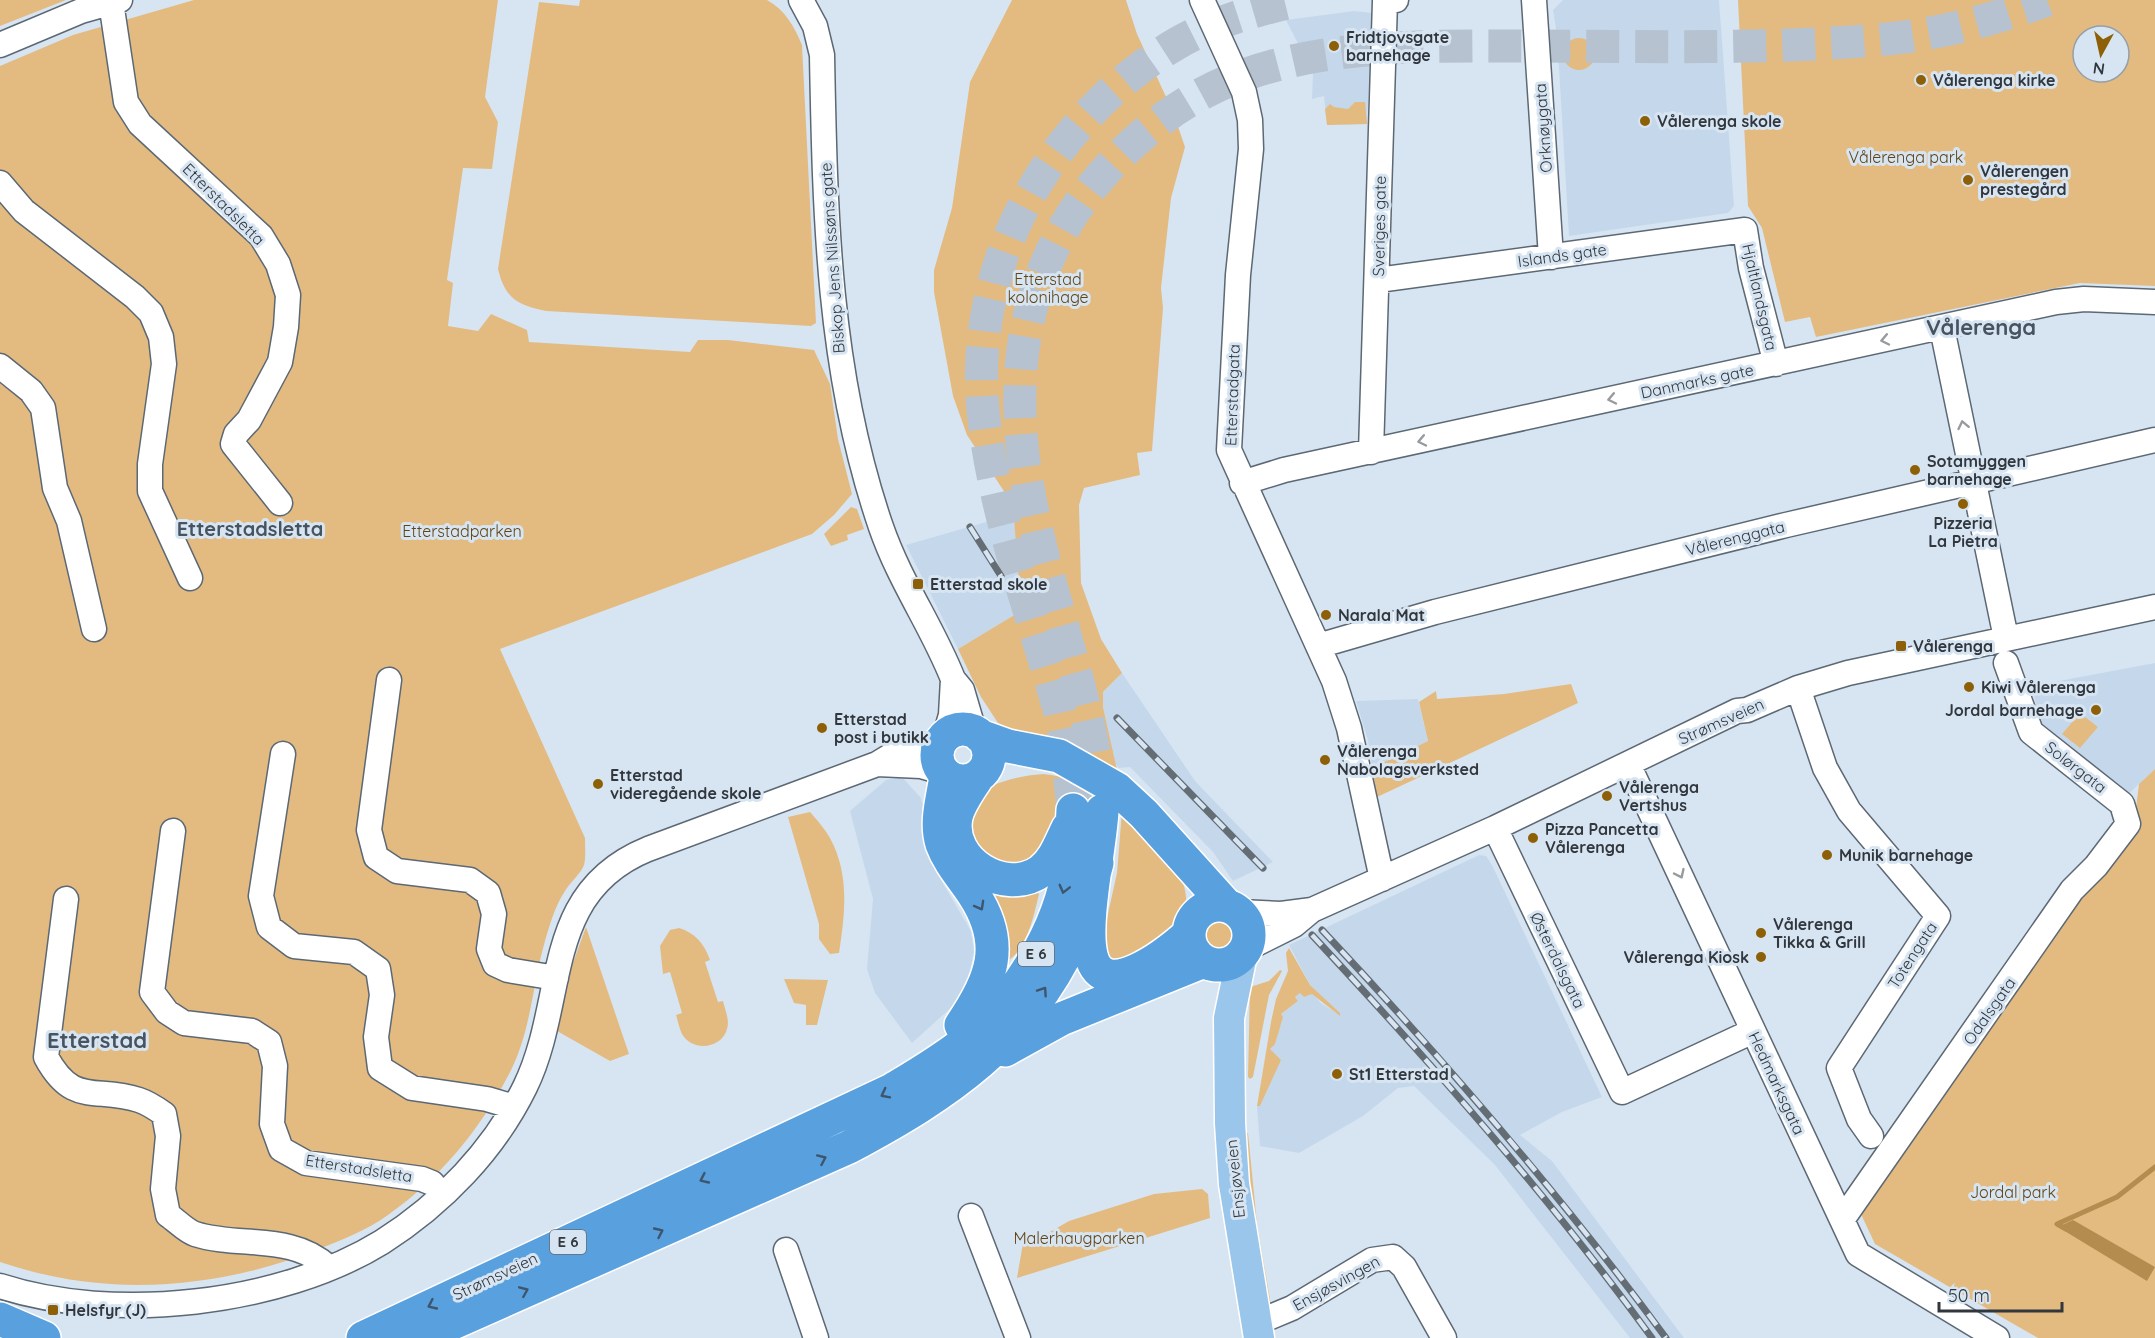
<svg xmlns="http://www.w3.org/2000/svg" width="2155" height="1338" viewBox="0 0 2155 1338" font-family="Quicksand,sans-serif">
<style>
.built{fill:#c5d8eb}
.green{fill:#e3bb81;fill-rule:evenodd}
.water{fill:#b58c4f}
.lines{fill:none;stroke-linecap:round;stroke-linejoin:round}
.stream{stroke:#b58c4f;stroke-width:5}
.highway-tunnel{stroke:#b6c2cf;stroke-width:33;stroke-dasharray:33 16;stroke-linecap:butt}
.minor-casing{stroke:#5c6874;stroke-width:27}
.major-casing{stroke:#fff;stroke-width:33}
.highway-casing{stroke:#fff;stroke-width:36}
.minor{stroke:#fff;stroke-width:24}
.major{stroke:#9bc6eb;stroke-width:30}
.highway{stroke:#59a0de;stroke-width:33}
.rail-casing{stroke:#646c74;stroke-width:7}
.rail{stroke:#d7e5f3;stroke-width:4.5;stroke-dasharray:14;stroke-linecap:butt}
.oneway{stroke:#989b9e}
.oneway2{stroke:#3e566d}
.poi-dot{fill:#8d6007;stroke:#d7e5f3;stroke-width:2}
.labels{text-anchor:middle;stroke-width:6;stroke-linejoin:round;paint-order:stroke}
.shield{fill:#d7e5f3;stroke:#646b74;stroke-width:1.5}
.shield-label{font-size:15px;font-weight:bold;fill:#32373d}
.poi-label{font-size:16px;font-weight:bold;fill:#32373d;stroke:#d7e5f3;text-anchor:start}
.street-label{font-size:16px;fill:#32373d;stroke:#d7e5f3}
.park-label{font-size:16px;fill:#614414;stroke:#d7e5f3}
.quarter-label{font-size:20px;font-weight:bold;fill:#47535f;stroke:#d7e5f3}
.district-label{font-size:22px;font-weight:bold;fill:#47535f;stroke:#d7e5f3}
</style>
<rect width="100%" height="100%" fill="#d7e5f3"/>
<path class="built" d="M1563 0H1719L1734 206 1728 213 1569 236 1557 35 1553 10Z
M1354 11 1372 13 1367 124 1327 125 1324 96 1312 99 1313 73 1286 20Z
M1014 514 1021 611 958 649 906 545Z
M2155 663V769L2125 797 2042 734 2032 686Z
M1122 673 1195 781 1273 862 1233 881 1213 852 1130 767 1119 768 1115 764 1103 707V692Z
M1418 699 1428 741 1372 768 1368 740 1356 701Z
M902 777 921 798 924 812 923 839 934 868 971 931 974 952 964 996 912 1043 875 993 867 969 873 899 850 811 886 780Z
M1479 855 1486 856 1492 865 1602 1097 1562 1112 1520 1135 1552 1161 1684 1338H1630L1495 1165 1414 1086 1398 1088 1363 1116 1299 1153 1260 1146 1257 1106H1260L1270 1049 1281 1014 1298 1001 1295 997 1300 993H1312L1322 1004 1340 1015 1310 985 1289 945Z"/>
<path class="green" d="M0 0H66L0 26Z
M194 0H498L485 97 498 122 492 169 463 168 447 280 453 283 448 326 478 331 491 314 527 330 529 342 690 352 698 340H728L814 350 830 384 838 439 852 494 834 515 812 534 500 649 585 838C585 847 586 857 584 865 581 874 570 882 565 891 555 906 550 924 545 941 532 986 531 1034 508 1076 479 1131 439 1179 388 1215 367 1230 342 1240 319 1249 216 1290 105 1298 0 1262V66L73 35Z
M580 0H767C785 10 794 26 802 45L816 323 811 326 546 311C517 305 505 298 498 269L539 2 579 6Z
M1012 0H1126L1137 34 1173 112 1185 147 1171 198 1161 288 1163 308 1152 451 1137 453 1140 475 1084 488 1079 505 1081 583 1101 639 1122 673 1103 692V707L1117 770 1069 744 1022 735 998 723 981 697 958 649 1021 611 1013 505 967 435 953 396 934 292V270L952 208 970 82Z
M1738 0H2155V286L2080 283 1816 337 1810 317 1785 322 1762 228 1748 206ZM2083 36H2119V72H2083Z
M1563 54a16 16 0 1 1 32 0a16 16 0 1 1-32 0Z
M1355 102H1365L1367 124 1327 125 1325 109 1330 104 1334 107 1348 109Z
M851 507 857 509 864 529 847 535 848 540 831 546 824 534Z
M1571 684 1578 703 1377 797 1372 768 1428 741 1419 702 1436 691 1437 699 1504 694Z
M2080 713 2098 727 2080 748 2062 734Z
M2155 769V1338H2038L1875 1244 1860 1212 2078 893 2134 825 2139 784Z
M1043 774C1065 776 1085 783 1104 794 1133 810 1190 866 1186 903 1182 936 1124 999 1100 950L1117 873 1122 811 1062 810C1033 964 868 788 1043 774Z
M810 812C817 820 825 829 830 838 850 875 845 914 839 953L830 954 819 939V924L788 817Z
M1033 887 1039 894C1034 915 1027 950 1007 961L989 889Z
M1203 934a17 17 0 1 1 34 0a17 17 0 1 1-34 0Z
M586 927 629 1054 610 1061 557 1031 567 979Z
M679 928C695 933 704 943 710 960L705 962 718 1002 723 1001C725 1010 730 1020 727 1029 722 1049 692 1052 682 1034 679 1028 678 1021 676 1015L682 1013 670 972 663 974 660 946 670 930Z
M1289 948 1310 985 1340 1013V1016L1312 994 1304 997 1300 993 1295 997 1298 1001 1281 1014 1283 1017 1275 1044 1270 1049 1281 1060 1260 1106H1257L1271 1022 1276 999 1288 971 1286 953Z
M1280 970 1282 971 1269 995 1253 1077 1250 1079 1248 1077 1250 987 1269 981Z
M784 979 828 980 817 1025H806V1005L794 1003Z
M1244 1133H1248L1257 1224 1271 1305 1267 1303 1255 1245Z
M1202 1189 1208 1194 1210 1218 1017 1278 1023 1243 1050 1232 1069 1221 1154 1194Z"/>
<path class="water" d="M2073 1220 2155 1267 2147 1281 2058 1227Z"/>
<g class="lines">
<path class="stream" d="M2066 1229 2057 1224 2117 1197 2155 1167"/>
<path class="highway-tunnel" d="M1101 801C1087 660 1016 531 1020 390 1021 321 1043 253 1084 197 1122 147 1172 104 1231 80 1323 43 1426 46 1524 46 1644 46 1767 50 1887 39 1941 34 1995 19 2047 0
M1073 810 1066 742 1059 709C1031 611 993 511 983 410 969 262 1051 118 1176 44 1215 21 1257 10 1300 0"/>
<defs>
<path id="minor" d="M801 0 815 26 822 55C825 216 828 373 881 527 900 582 932 626 953 679L962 690 974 731
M1202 0 1244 92 1250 120 1251 149 1238 275 1229 450 1334 681 1349 728 1382 879
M1534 0 1551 257
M111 2 126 102 140 124 261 236 278 264 288 295 286 327 280 362 249 420 236 434 233 444 280 503
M0 45 81 11 120 0
M0 183 24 211 135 297 151 313 161 337 164 364 150 464V491L190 578
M1378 280 1745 230 1751 268 1776 364
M1942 328 2006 638
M0 366 31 391 43 408 55 488 69 521 94 629
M1371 452 1385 1 1396 0
M1242 483 1284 470 2056 302 2084 299 2155 302
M1318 646 1435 612 1786 525 2155 440
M389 680 369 830 376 857 397 871 470 880 488 893 494 914 489 949 495 964 508 970 556 978
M1798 688 1825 768 1849 811 1938 916 1839 1068 1859 1119 1871 1136
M945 736 951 715 953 679
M283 754 261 896 269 927 294 946 354 952 378 969 382 995 376 1037 380 1068 412 1088 487 1099 514 1107
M877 764 921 766 942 772
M1628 764 1858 1254 1997 1338
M1495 828 1622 1092 1753 1031
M173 831 152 992 167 1012 184 1023 252 1031 269 1042 275 1066 272 1124 281 1149 306 1163 422 1179 432 1183 442 1195
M66 899 46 1057C73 1107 95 1086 139 1100 148 1103 157 1109 164 1114L168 1136 163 1189 168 1215C177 1221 186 1231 195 1234 239 1248 292 1233 328 1267
M1240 912 1281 914 1312 910
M1246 949 1294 925 1312 910 1495 828 1737 711 1747 710 1798 688 1848 673 2155 607
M971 1216 1018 1338
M1842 1220 2072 890 2096 866 2128 824 2122 804 2031 732 2006 663
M786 1250 816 1338
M0 1286C114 1323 280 1305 382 1242 442 1204 494 1150 525 1087 568 999 540 893 648 849L877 764 900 750 940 742
M1256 1323 1292 1308 1372 1260 1393 1257 1404 1267 1444 1338"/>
<path id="major" d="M1242 955 1229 1018 1230 1123 1234 1184 1259 1338"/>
<path id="highway" d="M937 755a26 26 0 1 1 52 0a26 26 0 1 1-52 0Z
M980 736 1008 746 1059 756 1117 789 1144 814 1226 905
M946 776C943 798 935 822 942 844 949 863 963 878 974 895 1006 944 992 980 961 1025
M978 776C970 789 959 803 956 817 947 861 1005 897 1041 871 1055 860 1060 844 1068 828
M1102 811C1100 849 1083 921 1091 955 1103 1006 1170 951 1189 934
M1189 935a30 30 0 1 1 60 0a30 30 0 1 1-60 0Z
M1005 1050 1061 1019 1204 961
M0 1319 44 1338
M363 1338 892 1090C915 1076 939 1062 961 1045 1015 1002 1061 930 1070 860 1072 844 1072 827 1073 810
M419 1338 849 1147C948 1094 1025 1043 1074 937 1085 915 1090 888 1097 863"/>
</defs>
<use href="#minor" class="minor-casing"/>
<use href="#major" class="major-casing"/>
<use href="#highway" class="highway-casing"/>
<use href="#minor" class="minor"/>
<use href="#major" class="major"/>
<use href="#highway" class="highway"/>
<defs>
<path id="rail" d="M970 527 1001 576
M1117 718 1263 868
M1322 930C1444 1060 1560 1194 1666 1338
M1312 935C1432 1064 1548 1195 1652 1338"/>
</defs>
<use href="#rail" class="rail-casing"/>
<use href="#rail" class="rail"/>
</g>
<defs><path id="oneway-chevron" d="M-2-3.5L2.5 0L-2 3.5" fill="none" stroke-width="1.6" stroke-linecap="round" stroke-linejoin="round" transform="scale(1.5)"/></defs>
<g class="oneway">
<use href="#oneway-chevron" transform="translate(1885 340) rotate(168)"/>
<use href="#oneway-chevron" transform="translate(1612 399) rotate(168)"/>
<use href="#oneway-chevron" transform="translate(1963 425) rotate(-102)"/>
<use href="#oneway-chevron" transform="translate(1422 441) rotate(168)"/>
<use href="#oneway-chevron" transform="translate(1680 874) rotate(65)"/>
</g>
<g class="oneway2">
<use href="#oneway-chevron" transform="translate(1064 889) rotate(104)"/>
<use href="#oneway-chevron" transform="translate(980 906) rotate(61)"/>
<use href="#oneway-chevron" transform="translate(1043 991) rotate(-56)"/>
<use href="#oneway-chevron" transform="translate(885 1094) rotate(153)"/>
<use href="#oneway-chevron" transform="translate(822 1159) rotate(-24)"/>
<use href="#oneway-chevron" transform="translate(704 1179) rotate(155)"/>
<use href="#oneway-chevron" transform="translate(659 1232) rotate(-25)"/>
<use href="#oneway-chevron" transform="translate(524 1291) rotate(-23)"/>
<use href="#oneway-chevron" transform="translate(432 1305) rotate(155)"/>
</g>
<g class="poi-dot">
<circle cx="1334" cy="46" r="6"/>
<circle cx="1921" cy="80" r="6"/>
<circle cx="1645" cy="121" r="6"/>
<circle cx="1968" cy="180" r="6"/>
<circle cx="1915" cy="470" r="6"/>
<circle cx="1963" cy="504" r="6"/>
<rect x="912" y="578" width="12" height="12" rx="3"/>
<circle cx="1326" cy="615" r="6"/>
<rect x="1895" y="640" width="12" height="12" rx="3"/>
<circle cx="1969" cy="687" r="6"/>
<circle cx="2096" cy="710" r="6"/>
<circle cx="822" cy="728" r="6"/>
<circle cx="1325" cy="760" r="6"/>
<circle cx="598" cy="784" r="6"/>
<circle cx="1607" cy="796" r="6"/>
<circle cx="1533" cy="838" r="6"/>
<circle cx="1827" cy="855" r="6"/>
<circle cx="1761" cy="933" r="6"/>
<circle cx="1761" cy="957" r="6"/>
<circle cx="1337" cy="1074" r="6"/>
<rect x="47" y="1304" width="12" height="12" rx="3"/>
</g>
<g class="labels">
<g class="shield">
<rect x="1018" y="942" width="36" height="24" rx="4.5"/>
<rect x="550" y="1230" width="36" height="24" rx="4.5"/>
</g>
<g class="shield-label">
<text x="1036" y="959">E 6</text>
<text x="568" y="1247">E 6</text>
</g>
<g class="poi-label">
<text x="1346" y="43">Fridtjovsgate<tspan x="1346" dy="18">barnehage</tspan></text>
<text x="1933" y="86">Vålerenga kirke</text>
<text x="1657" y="127">Vålerenga skole</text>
<text x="1980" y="177">Vålerengen<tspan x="1980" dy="18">prestegård</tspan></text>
<text x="1927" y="467">Sotamyggen<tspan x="1927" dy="18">barnehage</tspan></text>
<text x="1963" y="529" text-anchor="middle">Pizzeria<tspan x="1963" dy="18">La Pietra</tspan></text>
<text x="930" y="590">Etterstad skole</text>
<text x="1338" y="621">Narala Mat</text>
<text x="1913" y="652">Vålerenga</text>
<text x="1981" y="693">Kiwi Vålerenga</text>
<text x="2084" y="716" text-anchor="end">Jordal barnehage</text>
<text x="834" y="725">Etterstad<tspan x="834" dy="18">post i butikk</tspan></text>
<text x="1337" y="757">Vålerenga<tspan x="1337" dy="18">Nabolagsverksted</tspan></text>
<text x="610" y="781">Etterstad<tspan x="610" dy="18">videregående skole</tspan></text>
<text x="1619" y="793">Vålerenga<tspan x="1619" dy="18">Vertshus</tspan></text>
<text x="1545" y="835">Pizza Pancetta<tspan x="1545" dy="18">Vålerenga</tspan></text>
<text x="1839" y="861">Munik barnehage</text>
<text x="1773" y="930">Vålerenga<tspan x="1773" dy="18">Tikka &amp; Grill</tspan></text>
<text x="1749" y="963" text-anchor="end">Vålerenga Kiosk</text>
<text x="1349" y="1080">St1 Etterstad</text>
<text x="65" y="1316">Helsfyr (J)</text>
</g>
<g class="street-label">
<text transform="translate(1543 128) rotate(-94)" y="6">Orknøygata</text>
<text transform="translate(224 204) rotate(45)" y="6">Etterstadsletta</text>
<text transform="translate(1379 226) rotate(-89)" y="6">Sveriges gate</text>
<text transform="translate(1562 255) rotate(-8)" y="6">Islands gate</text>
<text transform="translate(832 258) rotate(-94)" y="6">Biskop Jens Nilssøns gate</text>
<text transform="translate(1760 297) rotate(77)" y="6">Hjaltlandsgata</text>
<text transform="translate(1697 381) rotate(-12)" y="6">Danmarks gate</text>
<text transform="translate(1232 395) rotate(-88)" y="6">Etterstadgata</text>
<text transform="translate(1735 538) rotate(-14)" y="6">Vålerenggata</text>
<text transform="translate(1721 721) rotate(-24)" y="6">Strømsveien</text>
<text transform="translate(2076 767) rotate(38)" y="6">Solørgata</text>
<text transform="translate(1912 955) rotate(-57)" y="6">Totengata</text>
<text transform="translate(1558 960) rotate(64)" y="6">Østerdalsgata</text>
<text transform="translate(1989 1011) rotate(-55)" y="6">Odalsgata</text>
<text transform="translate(1777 1083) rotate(65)" y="6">Hedmarksgata</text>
<text transform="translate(359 1168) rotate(9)" y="6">Etterstadsletta</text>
<text transform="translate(1235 1179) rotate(-96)" y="6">Ensjøveien</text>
<text transform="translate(495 1276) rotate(-25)" y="6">Strømsveien</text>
<text transform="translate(1336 1283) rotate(-29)" y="6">Ensjøsvingen</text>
</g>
<g class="park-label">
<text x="1906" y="163">Vålerenga park</text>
<text x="1048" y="285">Etterstad<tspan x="1048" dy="18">kolonihage</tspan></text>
<text x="462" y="537">Etterstadparken</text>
<text x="2013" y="1198">Jordal park</text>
<text x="1079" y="1244">Malerhaugparken</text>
</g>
<g class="quarter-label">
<text x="250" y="536">Etterstadsletta</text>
</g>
<g class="district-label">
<text x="1981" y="335">Vålerenga</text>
<text x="97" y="1048">Etterstad</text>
</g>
</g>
<g transform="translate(2101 54) rotate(188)"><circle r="28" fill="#d7e5f3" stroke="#959faa" stroke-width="1.5"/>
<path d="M0-4.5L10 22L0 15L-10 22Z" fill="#8d6007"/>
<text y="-9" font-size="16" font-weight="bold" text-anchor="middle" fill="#32373d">N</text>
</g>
<path d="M1939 1302v9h123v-9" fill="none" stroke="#32373d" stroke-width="3"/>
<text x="1948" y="1302" font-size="18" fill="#32373d" stroke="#d7e5f3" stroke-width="4.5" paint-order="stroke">50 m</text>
</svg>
